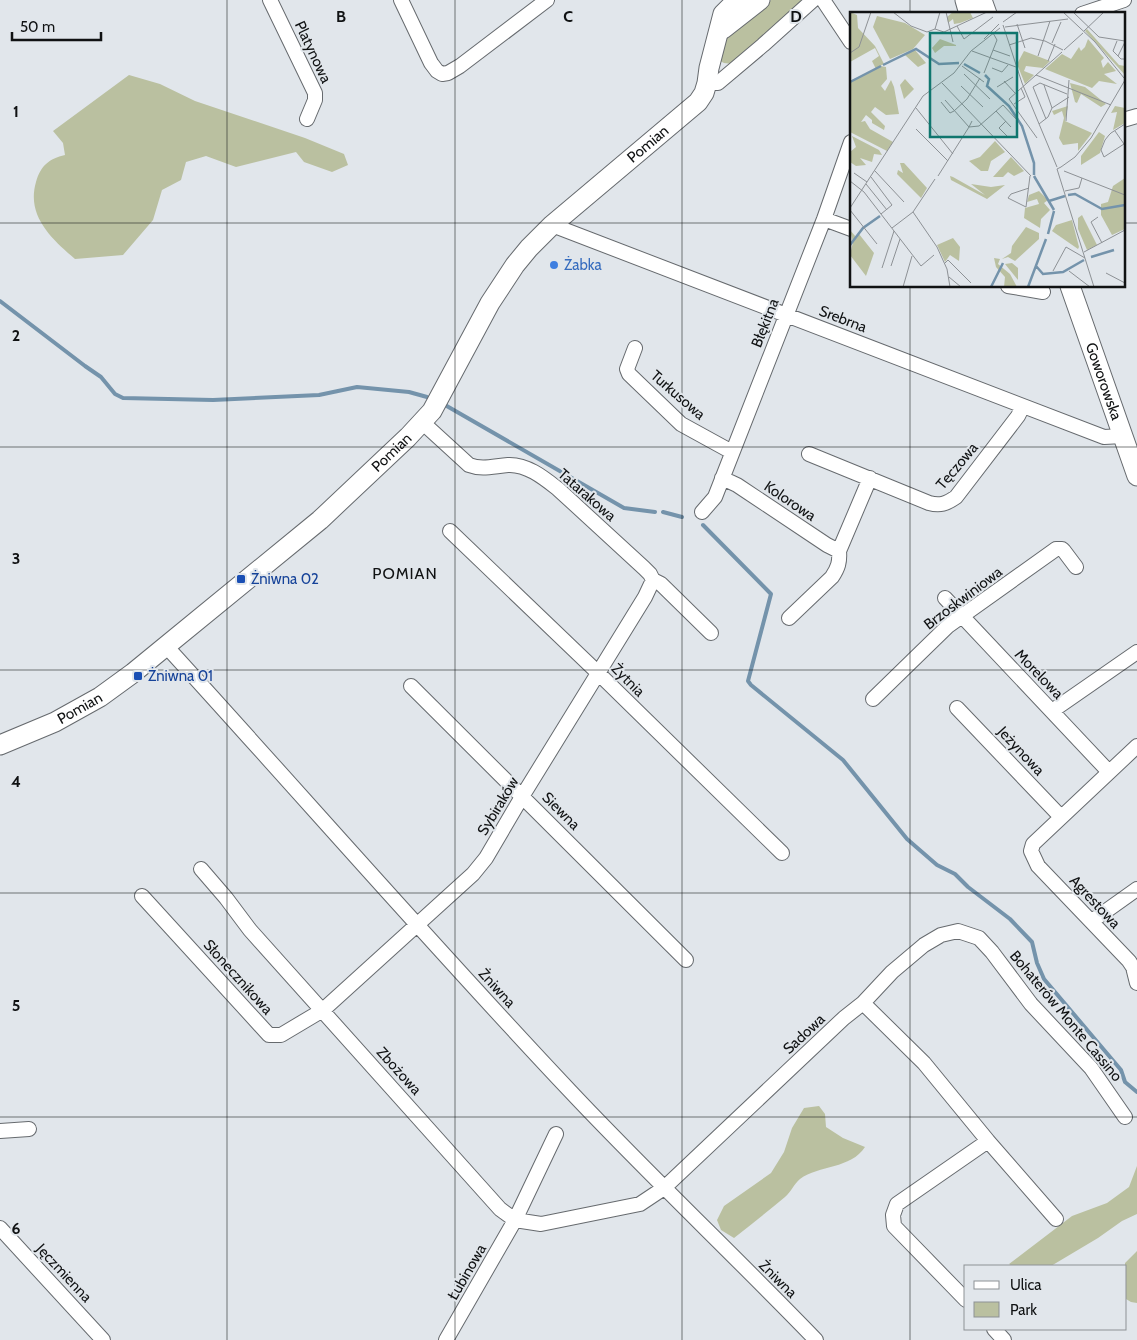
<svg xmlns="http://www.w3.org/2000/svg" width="1137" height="1340" viewBox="0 0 1137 1340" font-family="Cabin,sans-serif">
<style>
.green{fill:#bac0a0}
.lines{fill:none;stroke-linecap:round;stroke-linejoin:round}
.stream{stroke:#7493ab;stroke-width:4}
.street-casing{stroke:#666a6e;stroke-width:16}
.secondary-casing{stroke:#666a6e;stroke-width:21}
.street{stroke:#fff;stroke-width:14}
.secondary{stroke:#fff;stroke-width:19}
.grid{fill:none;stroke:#101213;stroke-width:1;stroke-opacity:0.55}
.shop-dot{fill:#3f7fe0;stroke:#e1e6eb;stroke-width:2}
.transit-dot{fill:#1a4fb4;stroke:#e1e6eb;stroke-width:2}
.labels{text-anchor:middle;stroke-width:4;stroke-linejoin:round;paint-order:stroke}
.street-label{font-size:15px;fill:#101213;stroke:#e1e6eb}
.shop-label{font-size:15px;fill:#366cbe;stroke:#e1e6eb;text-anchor:start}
.transit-label{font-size:15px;fill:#164399;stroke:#e1e6eb;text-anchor:start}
.neighbourhood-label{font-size:16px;letter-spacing:1px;fill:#101213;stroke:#e1e6eb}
.inset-river{fill:none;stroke:#7493ab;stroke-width:2.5}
.inset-road{fill:none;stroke:#8d9195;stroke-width:1}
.view{fill:#0f766e;fill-opacity:0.15;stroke:#0f766e;stroke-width:2.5}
.inset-edge{fill:none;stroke:#101213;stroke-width:2.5}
.grid-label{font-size:16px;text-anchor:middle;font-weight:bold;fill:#101213;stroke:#e1e6eb;stroke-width:4;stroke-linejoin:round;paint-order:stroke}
</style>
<rect width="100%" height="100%" fill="#e1e6eb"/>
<path class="green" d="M771 0H806L733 64 724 63 720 61 726 39 738 25Z
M129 75 160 84 195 101 305 138 344 154 348 165 332 172 304 162 296 152 236 167 206 156 186 162 181 180 162 190 153 220 123 255 75 259C52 239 26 216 36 182 41 165 49 159 65 155L63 143 53 131Z
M819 1106 825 1114 826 1127 843 1138 865 1147C851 1169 819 1165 800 1179 794 1184 791 1192 785 1197 768 1211 751 1225 734 1238L721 1230 717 1220 724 1206 771 1173 784 1152 792 1128 804 1108Z
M1137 1166V1214L1122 1221 1098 1238 1051 1266H1012L1009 1264 1072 1216 1107 1203 1129 1187Z
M1137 1251V1303L1131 1302 1126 1299 1125 1266V1263Z"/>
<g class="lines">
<path class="stream" d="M0 301 85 366 101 377 115 394 123 398 213 400 319 395 357 387 409 392 427 397
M445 405 624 508 655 512
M663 512 682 517
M703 525 771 594 748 681 751 685 843 760 907 839 937 865 955 874 968 887 1010 919 1032 942 1037 963 1044 979 1121 1070 1125 1082 1137 1092"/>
<defs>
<path id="street" d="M270 0 315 93V100L307 119
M401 0 431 63 437 71 442 74 448 73 460 66 547 0
M823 0 851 42
M1082 14 1124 0
M707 83H718L763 45 813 0
M1123 120 1137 116
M824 219 851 229
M552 225 1104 437 1123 436
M1008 286 1043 292
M635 348 627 369 629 374 681 424 732 452
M422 422 469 465C482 470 494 466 508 465 527 464 544 478 558 489L644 568 650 574 653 580 661 584 711 633
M809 454 929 503C940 506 946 504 956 497L1018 416 1023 406
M722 478 737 485 827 545 839 551
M702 512 715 497 824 219 851 142
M450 531 594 669 782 853
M945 598 1109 772
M789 618 832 577C838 568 840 562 839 551L870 478
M166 646C301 794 433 946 571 1092 651 1177 735 1256 816 1340
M411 686 686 960
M873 699 948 626 1056 549H1062L1064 551 1076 567
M957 708 1061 817
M1052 711 1137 652
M1137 746 1033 844 1031 851 1038 866 1129 961 1133 967 1137 983
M201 869 226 898 250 930 500 1209 515 1220 556 1134
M142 896 269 1035H281L323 1010 473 874 486 858 523 795 645 597 653 580
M1092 921 1137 889
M863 1003 924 1063 988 1141 1056 1219
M0 1131 29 1129
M0 1228 103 1340
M966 1300 894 1226 893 1215 897 1204 988 1141
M994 1329 1004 1340
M446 1340 515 1220 541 1224 640 1204 664 1188 844 1018 863 1003 892 972 924 945 941 935 958 931 979 938 992 952 1031 1004 1091 1068 1125 1117"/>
<g id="secondary">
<path d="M965 0 969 14"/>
<path d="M982 0 987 14"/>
<path d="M723 29 760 0"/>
<path id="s1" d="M1070 286 1137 476"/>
<path id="s2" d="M0 745 55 722 100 697 133 673 320 520 408 437 432 411 490 303 515 265 529 248 552 225 698 102 704 93 707 83 709 68 723 14 737 0"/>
</g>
</defs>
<use href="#street" class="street-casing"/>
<use href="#secondary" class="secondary-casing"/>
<use href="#street" class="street"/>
<use href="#secondary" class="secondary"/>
</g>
<path class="grid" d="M227 0V1340M455 0V1340M682 0V1340M910 0V14M0 223H851M1123 223H1137M910 286V1340M0 447H1137M0 670H1137M0 893H1137M0 1117H1137"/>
<circle class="shop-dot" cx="554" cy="265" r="5"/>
<g class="transit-dot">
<rect x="236" y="574" width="10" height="10" rx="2.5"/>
<rect x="133" y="671" width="10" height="10" rx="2.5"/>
</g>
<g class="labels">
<g class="street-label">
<text transform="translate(313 52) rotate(65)" y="5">Platynowa</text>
<text dy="5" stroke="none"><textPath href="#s2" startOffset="898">Pomian</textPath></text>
<text transform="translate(843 319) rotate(21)" y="5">Srebrna</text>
<text transform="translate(765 323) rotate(-69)" y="5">Błękitna</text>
<text dy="5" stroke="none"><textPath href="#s1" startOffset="101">Goworowska</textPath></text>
<text transform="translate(678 395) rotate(41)" y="5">Turkusowa</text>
<text dy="5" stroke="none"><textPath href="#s2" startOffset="492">Pomian</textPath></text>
<text transform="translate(957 466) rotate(-50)" y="5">Tęczowa</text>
<text transform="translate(587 495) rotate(41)" y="5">Tatarakowa</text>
<text transform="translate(790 501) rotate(34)" y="5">Kolorowa</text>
<text transform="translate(963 598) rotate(-37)" y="5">Brzoskwiniowa</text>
<text transform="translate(1039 674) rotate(46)" y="5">Morelowa</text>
<text transform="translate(628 680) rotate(45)" y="5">Żytnia</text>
<text dy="5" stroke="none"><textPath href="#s2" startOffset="88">Pomian</textPath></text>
<text transform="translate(1021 751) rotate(47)" y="5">Jeżynowa</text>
<text transform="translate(498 806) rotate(-59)" y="5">Sybiraków</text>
<text transform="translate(561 811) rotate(45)" y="5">Siewna</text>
<text transform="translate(1095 902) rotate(47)" y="5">Agrestowa</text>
<text transform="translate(238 977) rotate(48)" y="5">Słonecznikowa</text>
<text transform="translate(497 988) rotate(48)" y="5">Żniwna</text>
<text transform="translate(1066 1016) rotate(50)" y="5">Bohaterów Monte Cassino</text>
<text transform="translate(804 1034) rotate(-43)" y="5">Sadowa</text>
<text transform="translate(399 1071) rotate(48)" y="5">Zbożowa</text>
<text transform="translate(467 1272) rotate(-60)" y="5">Łubinowa</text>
<text transform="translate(64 1273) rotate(47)" y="5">Jęczmienna</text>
<text transform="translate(778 1279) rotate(45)" y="5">Żniwna</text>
</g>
<g class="shop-label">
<text x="564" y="270">Żabka</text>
</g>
<g class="transit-label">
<text x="251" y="584">Żniwna 02</text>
<text x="148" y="681">Żniwna 01</text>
</g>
<g class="neighbourhood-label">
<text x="405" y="579">POMIAN</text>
</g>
</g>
<g transform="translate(850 12)">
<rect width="275" height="275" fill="#e1e6eb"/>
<path d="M0 0 7 3 8 16 25 34 34 52 30 54 36 55 37 67 31 74 35 79 41 68 44 75 49 102 36 103 25 95 21 100 35 114 34 118 22 111V108L16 103 11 110 15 109 20 117 43 130 37 139 0 120V69L26 57 22 49 29 44 25 36 0 50ZM103 0H120L123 6 110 11 104 12 103 7 98 11 97 5ZM27 4 55 11 75 23 63 37 40 47 23 15ZM237 17 269 53 275 54V63L235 19ZM90 27 106 33V34H94L85 41 82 36ZM238 27 254 46 251 49 253 56 258 50 266 59 254 62 267 72 249 69 242 76 195 57 212 42 221 47 229 35 231 39 235 35ZM65 38 76 51 68 55 55 43ZM174 39 200 49 193 56 176 54 174 59 184 63 175 72 167 52ZM55 67 64 77 54 87 50 73ZM220 71 235 75 256 92 251 95 231 82 227 91 225 90ZM218 94 215 109 242 121 228 139V131L213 133 209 126 214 106 212 99 204 103 202 99ZM265 94 275 96V111L263 118 267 100 261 101ZM249 120 255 124 250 141 231 153V144ZM2 124 29 138 32 143 24 142 22 150 10 146 16 153 6 154 0 150V140L6 135ZM145 129 155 140 141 149 138 159H131L119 149 130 145ZM161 145 174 159 164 164 158 160 153 165H143ZM50 151H54L77 176 71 186 47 162 48 158 53 161ZM103 165 135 183 121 172 141 175 155 173 137 187 101 168 100 164ZM275 166V217L262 223 251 203V192L258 190 263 174ZM189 179 198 188 194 191 200 198 191 207 190 216 174 206 175 196 189 192 187 187 177 190 179 183ZM232 203 247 233 237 238 228 217V206ZM222 208 229 235 228 237 202 219 206 213ZM176 215 189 221V227L165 249 158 245 152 247 161 241 162 234ZM0 218 6 225 9 222 24 241 16 264 0 243 3 230ZM103 226 110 235 109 249 100 243 95 250 87 233ZM144 246 150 247 148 252 160 262 167 275H154L155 265 146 255ZM162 251 168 256V268L155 252Z" fill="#bac0a0"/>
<path class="inset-river" d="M114 52 130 61M33 53 66 37 89 52 109 51M135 63 139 67 137 74 159 94 172 114 184 151V163M0 70 31 54M184 164 204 198M218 183 225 182 252 197 275 193M199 189 215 184M198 222 204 199M0 233 13 216 30 204M241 245 264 238M186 254 193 262 213 260 234 248M141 275 153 251M178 275 196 227"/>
<path class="inset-road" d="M43 0 61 14 77 20 85 17M96 0 103 30M213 0 245 30 274 66M223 0 249 25 275 29M153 10 167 0M167 12 175 36M153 13 172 71 207 155M107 14 114 27 143 5M155 15 218 7M85 17 94 20 137 0M85 17 90 0M234 19 254 0M134 27 149 12M267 29 263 39 271 47H275M202 31 211 10M159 33 181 26 195 29 213 38M143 38 160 44M214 38 233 21M122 39 166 55M0 41 9 35 21 0M188 44 200 9M268 44 275 30M198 49 205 32M112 54 134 70M142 56 152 60 158 53M134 61 147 28 143 21M114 62 140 87M186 63 261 93M154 69 165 81M92 71 181 164M194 73 202 96M111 74 133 95M147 75 163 65M95 88 119 115 122 109M91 90 100 101 104 99 117 87 130 66M164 92 175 85 171 76M66 96 103 142M146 99 161 115M196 107 183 75 190 71 217 82M156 109 149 116 159 126M216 109 219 68M189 112 198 105 202 96 219 85M66 117 98 149M265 119 274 132 254 145 251 138 255 128 259 123 261 121 275 112M187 126 159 87 212 40M211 155 207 157 244 275M211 155 225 145 241 126 275 68M25 159 54 190M214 159 275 183M4 161 17 170M88 164 119 115 129 114 153 93 166 107M21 165 42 193 31 202M0 169 14 180 71 254 84 243M16 172 37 198M215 179 229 176 232 166M176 195 158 186 161 182 179 176M176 195 180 164M0 196 73 84 104 61 121 39 150 16M0 198 27 232M63 200 87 235 97 257 100 275M248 205 241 210 252 231M42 216 63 200 85 167M234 240 275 218M94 252 98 248 121 271M41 254 50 227M32 256 44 219M203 259 216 235 235 246M219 259 240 275M256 261 275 271M99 265 111 275M53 275 62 244"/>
<path class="view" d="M80 21H167V125H80Z"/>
<rect width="275" height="275" class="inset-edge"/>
</g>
<g class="grid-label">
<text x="341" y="22">B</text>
<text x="568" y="22">C</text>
<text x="796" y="22">D</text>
<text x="16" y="117">1</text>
<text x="16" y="341">2</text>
<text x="16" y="564">3</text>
<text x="16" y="787">4</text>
<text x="16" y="1011">5</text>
<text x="16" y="1234">6</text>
</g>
<rect x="964" y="1265" width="162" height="65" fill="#e1e6eb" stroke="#8d9195"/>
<rect x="974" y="1281" width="25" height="8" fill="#ffffff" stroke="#8d9195"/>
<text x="1010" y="1290" font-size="15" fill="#101213">Ulica</text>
<rect x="974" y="1302" width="25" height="15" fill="#bac0a0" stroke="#8d9195"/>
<text x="1010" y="1315" font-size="15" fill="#101213">Park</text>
<path d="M12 32v8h89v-8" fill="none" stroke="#101213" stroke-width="2.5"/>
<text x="20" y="32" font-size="15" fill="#101213" stroke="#e1e6eb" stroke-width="4" paint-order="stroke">50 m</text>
</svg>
